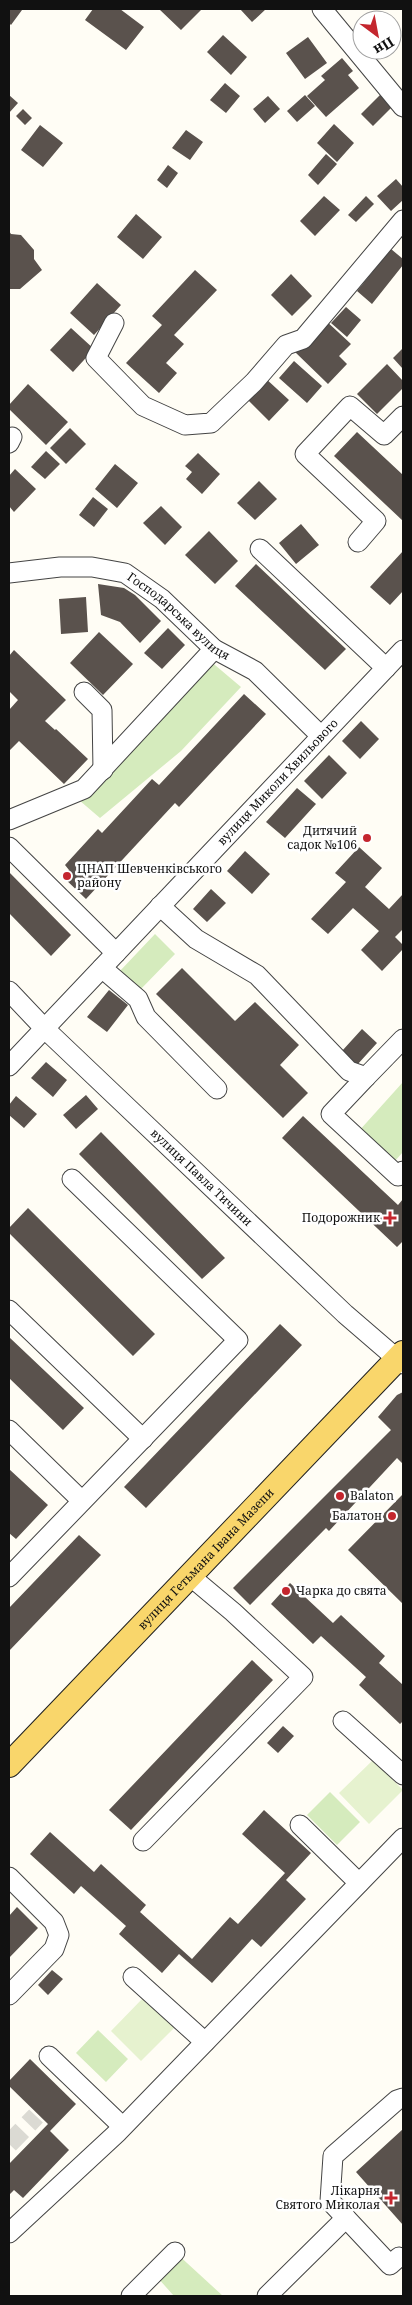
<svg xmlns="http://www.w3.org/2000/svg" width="412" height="2305" viewBox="0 0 412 2305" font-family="'Noto Serif',serif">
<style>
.green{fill:#d5ebbd}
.pitch{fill:#e6f2cf}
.building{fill:#5a524d}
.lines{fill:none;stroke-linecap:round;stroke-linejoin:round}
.minor-tunnel{stroke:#dbdad3;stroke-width:19;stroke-dasharray:19 9;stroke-linecap:butt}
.minor-casing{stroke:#444;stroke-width:21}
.major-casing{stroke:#222;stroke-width:26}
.minor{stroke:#fff;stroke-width:19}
.major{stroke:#f9d66b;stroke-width:24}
.poi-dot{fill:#c4262e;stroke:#fff;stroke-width:2}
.labels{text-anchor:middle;stroke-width:5;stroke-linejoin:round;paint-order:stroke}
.street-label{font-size:12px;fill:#111;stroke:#fff}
.poi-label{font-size:12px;fill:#111;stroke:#fff;text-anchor:end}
</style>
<rect width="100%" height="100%" fill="#fffdf5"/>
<path class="green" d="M209 660 241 687 181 751 100 818 79 800Z
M155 934 175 954 139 991 119 972Z
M403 1082V1152L394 1162 358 1132Z
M330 1792 360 1822 337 1845 307 1815Z
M98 2030 128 2059 106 2082 76 2053Z
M175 2252 223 2296H174L157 2277Z"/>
<path class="pitch" d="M373 1760 403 1790 369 1824 339 1793Z
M144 1997 175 2027 141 2061 111 2031Z"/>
<path class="building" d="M9 9 22 10 11 25 9 23Z
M93 9H120L144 27 126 50 85 20Z
M159 9H202L181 30Z
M240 9H266L252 22Z
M223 35 247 57 231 75 207 52Z
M308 37 327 63 305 79 286 53Z
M342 58 353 71 348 75 359 88 326 117 307 96 325 80 321 76Z
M225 83 240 96 226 113 210 100Z
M9 95 18 103 9 113Z
M305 95 315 106 297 122 287 111Z
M380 95 392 107 373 126 361 114Z
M268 96 280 109 265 123 253 109Z
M23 109 32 118 25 125 16 116Z
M334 124 354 143 337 162 317 143Z
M40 125 63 143 43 167 21 150Z
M186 130 203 142 190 160 172 148Z
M326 154 337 164 318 185 308 175Z
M168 165 178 173 167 188 157 180Z
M396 179 403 187V200L391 211 377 196Z
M324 196 340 210 315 236 300 221Z
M366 196 374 204 356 222 348 215Z
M136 214 162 237 143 259 117 237Z
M9 231 11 234 21 235 34 250V259L42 270 20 289H9Z
M391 249 403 259V265L372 304 357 291Z
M195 270 217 290 174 335 184 344 166 363 177 373 159 393 126 363 162 325 152 316Z
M291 274 312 296 292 316 271 295Z
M97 283 121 305 94 335 70 313Z
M346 307 361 320 347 337 331 323Z
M324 319 351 344 339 356 347 364 328 384 294 351Z
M71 328 94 349 73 372 50 350Z
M403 348V369L393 358Z
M294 361 322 386 307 403 279 378Z
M387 364 403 381V388L377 414 357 394Z
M264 377 289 400 269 421 245 397Z
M28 384 68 422 46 445 9 409V405Z
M70 428 86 444 66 464 50 448Z
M357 432 403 475V521L334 456Z
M46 451 60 464 45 479 31 467Z
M198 453 220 474 202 494 186 479 192 472 185 466Z
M115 464 138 483 117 508 95 489Z
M15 469 36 489 14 512 9 506V476Z
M259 481 277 499 255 520 237 503Z
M93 497 108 509 94 527 79 515Z
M161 506 182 527 165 545 143 523Z
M301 524 319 545 296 564 279 543Z
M209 531 238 561 215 584 185 555Z
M403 551V591L390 605 370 587Z
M256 564 346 649 325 670 235 586Z
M98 584 124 588 135 595 161 621 140 643 120 622 101 615Z
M86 597 88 632 61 634 59 599Z
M168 628 185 645 162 669 144 653Z
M99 632 133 664 103 695 70 663Z
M14 650 66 700 45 721 55 730 56 729 88 759 64 784 19 741 9 751V710L18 700 9 691V656Z
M244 694 266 714 179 807 175 803 86 899 63 877 69 870 65 865 98 829 102 833 152 779 159 785Z
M361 721 379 739 360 759 342 741Z
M329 755 347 773 322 799 304 781Z
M297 788 316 804 285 838 266 822Z
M359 847 382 868 365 887 389 909 403 894V929L395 937 403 945V949L382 971 361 950 379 931 353 908 328 934 311 919 346 882 335 873Z
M245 851 270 874 252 894 227 871Z
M9 872 71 935 51 956 9 913Z
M211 889 226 903 207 922 193 909Z
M182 968 235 1021 255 1002 299 1045 280 1065 308 1093 283 1118 156 994Z
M109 990 128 1005 107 1032 87 1017Z
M362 1029 377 1043 357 1065 342 1051Z
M46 1062 67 1080 53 1097 31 1078Z
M86 1095 98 1109 76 1129 63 1115Z
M16 1096 37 1114 24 1128 9 1115V1105Z
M303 1116 398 1205 403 1199V1241L397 1247 282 1138Z
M101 1132 225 1258 202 1279 79 1154Z
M28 1208 155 1334 133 1356 9 1233V1228Z
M280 1324 302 1345 146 1508 124 1487Z
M9 1337 84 1408 63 1430 9 1378Z
M403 1392V1464L397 1458 329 1531 326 1528 250 1605 233 1588 391 1430 378 1417 397 1395Z
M9 1469 48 1505 16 1539 9 1533Z
M403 1494 402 1582 403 1604 348 1550Z
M79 1535 101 1555 9 1651V1608Z
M290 1583 333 1623 341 1615 385 1656 379 1663 403 1685V1721L400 1724 359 1685 366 1677 321 1636 313 1644 271 1604Z
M252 1660 273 1680 131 1830 109 1810Z
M283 1726 294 1736 278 1753 267 1743Z
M264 1810 311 1853 286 1880 306 1899 261 1947 252 1939 212 1983 179 1954 162 1973 119 1934 126 1926 81 1886 74 1894 30 1854 50 1832 94 1872 101 1864 146 1905 140 1912 192 1959 230 1917 238 1924 285 1873 242 1834Z
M17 1907 38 1928 9 1958V1916Z
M52 1970 63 1979 48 1995 38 1985Z
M30 2059 76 2104 50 2131 69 2150 23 2198 14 2190 9 2195V2164L48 2124 9 2086V2081Z
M403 2129V2225L356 2172Z"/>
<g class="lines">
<path class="minor-tunnel" d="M9 2144 36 2116"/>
<defs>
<g id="minor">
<path d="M322 9 403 107"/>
<path d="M114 323 96 358 143 406 185 425 211 423 254 382 286 345 303 339 403 220"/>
<path d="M9 443 12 437"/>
<path d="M358 542 376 521 305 454 350 406 384 435 403 416"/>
<path d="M260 549 386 668"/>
<path id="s1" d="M9 573 60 567H92L125 573 162 599 214 649 255 671 321 736"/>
<path d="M84 692 102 710 103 770"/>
<path d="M9 820 84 789 214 649"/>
<path d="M9 847 116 953"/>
<path d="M160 906 196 939 257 975 349 1071 366 1077 403 1039"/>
<path d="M102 968 138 999 146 1017 217 1089"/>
<path id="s2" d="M9 991 45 1029 345 1314 403 1364"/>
<path id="s3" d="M9 1066 403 650"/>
<path d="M366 1077 331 1114 398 1176 403 1171"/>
<path d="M9 1310 143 1439"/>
<path d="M9 1430 82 1501"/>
<path d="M9 1577 238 1340 72 1179"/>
<path d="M343 1721 403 1775"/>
<path d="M300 1825 359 1883"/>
<path d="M143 1841 303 1677 233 1612 190 1576"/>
<path d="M9 1877 54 1922 59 1935 54 1949 9 1995"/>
<path d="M133 1977 205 2042"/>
<path d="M49 2056 122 2126"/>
<path d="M9 2233 118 2132 403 1838"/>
<path d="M399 2257 390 2265 330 2201 333 2156 397 2100 403 2098"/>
<path d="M131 2296 175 2252"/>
<path d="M267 2296 346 2218"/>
</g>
<g id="major">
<path id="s4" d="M9 1765 403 1353"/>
</g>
</defs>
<use href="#minor" class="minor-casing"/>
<use href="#major" class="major-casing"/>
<use href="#minor" class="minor"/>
<use href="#major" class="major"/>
</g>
<g class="poi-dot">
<circle cx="367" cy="838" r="5"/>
<circle cx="67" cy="876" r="5"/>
<path d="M387.5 1210.5h5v5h5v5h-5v5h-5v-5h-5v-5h5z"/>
<circle cx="340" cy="1496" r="5"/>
<circle cx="392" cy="1516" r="5"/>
<circle cx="286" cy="1591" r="5"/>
<path d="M388.5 2190.5h5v5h5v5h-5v5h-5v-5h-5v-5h5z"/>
</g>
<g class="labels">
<g class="street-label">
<text dy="4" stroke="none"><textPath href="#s1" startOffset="186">Господарська вулиця</textPath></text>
<text dy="4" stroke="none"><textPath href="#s3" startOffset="391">вулиця Миколи Хвильового</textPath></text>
<text dy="4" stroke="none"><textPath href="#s2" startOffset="268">вулиця Павла Тичини</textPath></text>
<text dy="4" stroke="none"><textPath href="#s4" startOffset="285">вулиця Гетьмана Івана Мазепи</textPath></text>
</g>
<g class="poi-label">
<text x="357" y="835">Дитячий<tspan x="357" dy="14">садок №106</tspan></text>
<text x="77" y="873" text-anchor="start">ЦНАП Шевченківського<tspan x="77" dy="14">району</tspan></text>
<text x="380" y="1222">Подорожник</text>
<text x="350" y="1500" text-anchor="start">Balaton</text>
<text x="382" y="1520">Балатон</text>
<text x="296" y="1595" text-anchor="start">Чарка до свята</text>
<text x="380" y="2195">Лікарня<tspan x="380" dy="14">Святого Миколая</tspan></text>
</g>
</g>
<rect width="412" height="2305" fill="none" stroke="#111111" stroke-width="20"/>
<g transform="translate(377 35) rotate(148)"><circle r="24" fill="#ffffff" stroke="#a0a0a0"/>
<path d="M0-4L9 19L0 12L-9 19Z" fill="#c4262e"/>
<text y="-8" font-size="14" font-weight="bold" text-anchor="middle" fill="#111111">Пн</text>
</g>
</svg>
